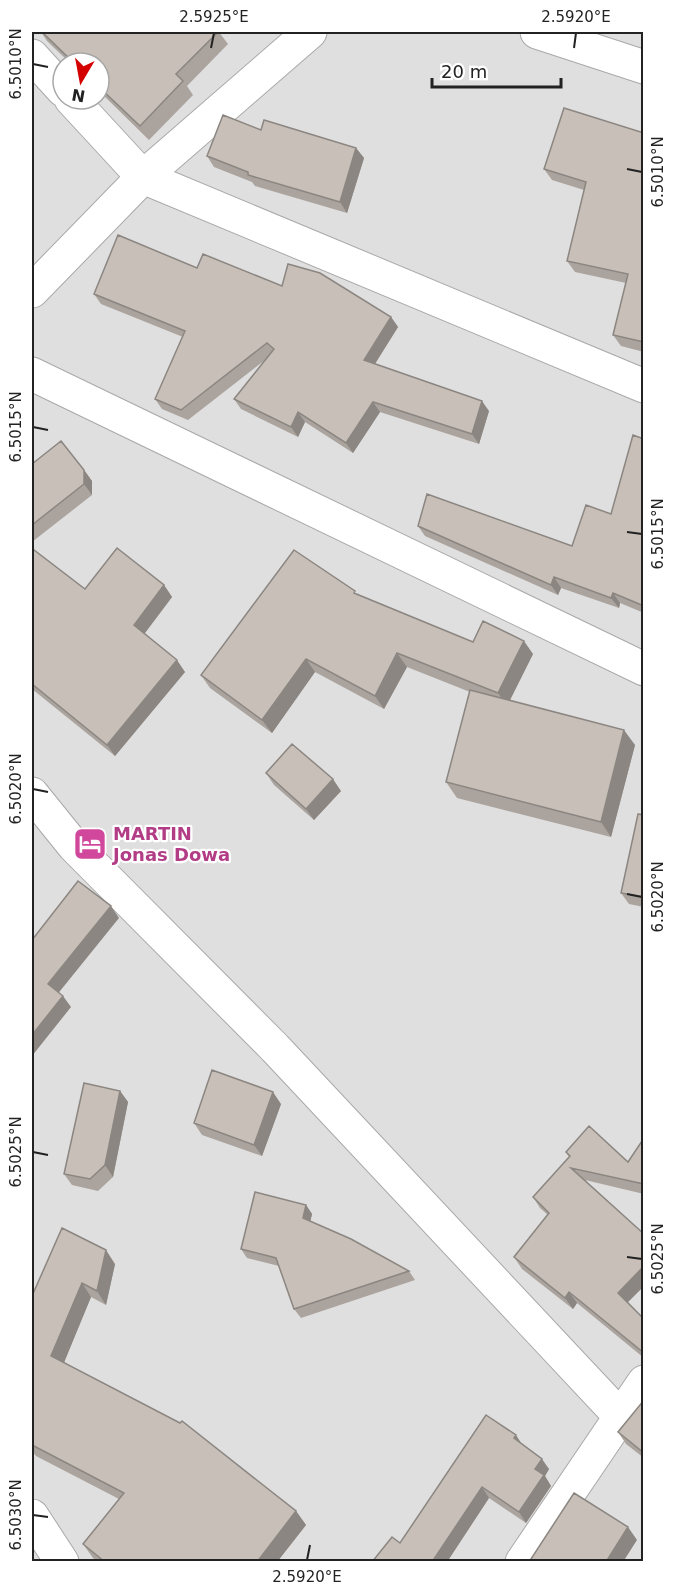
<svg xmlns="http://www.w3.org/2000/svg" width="675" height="1593" viewBox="0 0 675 1593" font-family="'DejaVu Sans',sans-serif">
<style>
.residential{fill:#e0dfdf;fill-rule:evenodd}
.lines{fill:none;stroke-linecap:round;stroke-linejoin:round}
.minor-casing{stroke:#a9a9a9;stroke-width:35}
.minor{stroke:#fff;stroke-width:33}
.wall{fill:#aba49e}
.shaded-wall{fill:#8b8681}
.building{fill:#c7bfb8;stroke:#8b8681;stroke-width:1.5}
.ticks{fill:none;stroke:#222;stroke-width:2}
.labels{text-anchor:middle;stroke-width:4.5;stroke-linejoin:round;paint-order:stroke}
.hotel-label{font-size:18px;font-weight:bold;fill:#b23c85;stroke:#fff;text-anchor:start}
.neatline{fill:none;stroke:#222;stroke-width:2}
.ticks-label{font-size:15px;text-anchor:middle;fill:#222}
</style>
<rect width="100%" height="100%" fill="#f2efe9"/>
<path class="residential" d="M32 32H643V1561H32ZM63 63H99V99H63Z"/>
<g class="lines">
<defs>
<path id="minor" d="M537 32 644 67
M32 56 63 90
M71 99 143 177 644 386
M32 291 143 177 310 32
M32 374 644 669
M32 794 74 846 275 1048 620 1416
M32 1516 62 1562
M522 1562 644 1382"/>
</defs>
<use href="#minor" class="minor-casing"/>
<use href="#minor" class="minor"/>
</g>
<path class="wall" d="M41 32H219L228 44 187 86 193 95 149 140 99 91V63H70L47 41Z
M644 133V352L621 346 613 335 626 283 575 272 567 261 584 190 552 180 544 169Z
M356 148 364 158 347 213 255 186 252 182 214 167 207 156Z
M197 268 282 286 391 317 398 327 375 364 489 411 479 444 380 412 353 453 305 422 298 437 241 409 234 399 265 360 188 420 162 409 155 399 183 337 101 304 94 294Z
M644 439V613L620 603 619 608 561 588 558 595 425 536 418 526 572 546 611 514Z
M32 464 84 470 92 481V495L32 542Z
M32 552 85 589 164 585 172 597 144 634 185 672 115 756 32 689Z
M359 595 473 642 533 654 510 700 635 745 611 837 457 798 446 782 470 692 407 667 384 709 315 672 272 733 210 688 201 675Z
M266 773 341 791 314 820 274 785Z
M644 815V907L629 904 621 893Z
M120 1091 128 1102 113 1177 98 1191 72 1185 64 1174Z
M281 1104 262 1156 202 1135 194 1123Z
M644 1138V1194L585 1180 644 1234V1286L628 1302 644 1319V1358L577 1303 573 1309 522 1269 514 1257 548 1215 540 1208 533 1197 569 1157 566 1152 628 1162Z
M306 1205 312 1214 310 1222 409 1271 415 1280 301 1318 294 1309 279 1266 247 1258 241 1249Z
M115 1264 106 1305 91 1297 64 1362 296 1511 306 1525 277 1562H98L93 1558 83 1544 119 1499 36 1456 32 1451V1296Z
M644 1400V1458L626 1444 618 1432Z
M522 1444 549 1469 545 1476 551 1486 526 1523 489 1498 447 1562H372L400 1543Z"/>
<path class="shaded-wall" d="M356 148 364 158 347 213 340 202Z
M391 317 398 327 371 370 364 360Z
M482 401 489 411 479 444 472 434Z
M373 402 380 412 353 453 346 443Z
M298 412 305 422 298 437 291 427Z
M84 470 92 481V495L84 484Z
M554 577 561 588 558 595 551 585Z
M164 585 172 597 142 637 134 625Z
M613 593 620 603 619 608 611 598Z
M524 641 533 654 507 706 498 693Z
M397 653 407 667 384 709 375 696Z
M306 659 315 672 272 733 262 720Z
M177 660 185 672 115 756 107 745Z
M624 730 635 745 611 837 601 822Z
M333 779 341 791 314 820 306 809Z
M111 906 119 918 56 996 48 984Z
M63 996 71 1007 32 1056V1035Z
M120 1091 128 1102 113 1177 105 1165Z
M273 1092 281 1104 262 1156 254 1145Z
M306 1205 312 1214 309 1227 303 1218Z
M106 1250 115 1264 106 1305 97 1291Z
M644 1266V1286L626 1304 618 1293Z
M82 1283 91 1297 61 1370 51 1356Z
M569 1292 577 1303 573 1309 565 1298Z
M516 1435 523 1446 514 1438Z
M542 1459 549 1469 545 1476 551 1486 526 1523 519 1512 535 1469Z
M482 1487 489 1498 447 1562H432Z
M296 1511 306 1525 277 1562H257Z
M628 1527 637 1540 623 1562H606Z"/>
<path class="building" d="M42 32H218L176 74 183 81 140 126 99 87V63H74Z
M564 108 644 133V342L613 335 628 274 567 261 586 182 544 169Z
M223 115 261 130 264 120 356 148 340 202 248 175V172L207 156Z
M118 235 197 268 203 254 282 286 288 264 320 273 391 317 364 360 482 401 472 434 373 402 346 443 298 412 291 427 234 399 274 349 267 343 181 410 155 399 185 331 94 294Z
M633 435 644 439V606L613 593 611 598 554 577 551 585 418 526 427 494 572 546 586 505 611 514Z
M61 441 84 470V484L32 525V464Z
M117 548 164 585 134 625 177 660 107 745 32 684V552L34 550 85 589Z
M294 550 355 591 354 593 473 642 483 621 524 641 498 693 397 653 375 696 306 659 262 720 201 675Z
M470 690 624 730 601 822 446 782Z
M292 744 333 779 306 809 266 773Z
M638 814 644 815V897L621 893Z
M78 881 111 906 48 984 63 996 32 1035V940Z
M212 1070 273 1092 254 1145 194 1123Z
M84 1083 120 1091 105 1165 90 1179 64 1174Z
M589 1126 628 1162 644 1138V1184L571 1168 644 1234V1266L618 1293 644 1319V1353L569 1292 565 1298 514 1257 549 1213 533 1197 570 1156 566 1152Z
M255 1192 306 1205 303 1218 351 1239 409 1271 294 1309 276 1258 241 1249Z
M62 1228 106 1250 97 1291 82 1283 51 1356 180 1423 182 1421 296 1511 257 1562H105L83 1544 124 1493 32 1445V1296Z
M644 1400V1453L618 1432Z
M486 1415 516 1435 514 1438 542 1459 535 1469 544 1475 519 1512 482 1487 432 1562H372L392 1537 400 1543Z
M574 1493 628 1527 606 1562H529Z"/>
<path class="ticks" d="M211 48 214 33M574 48 576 33M33 64 48 67M627 169 642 172M33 427 48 430M627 532 642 534M33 789 48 792M627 894 642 897M33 1152 48 1155M627 1257 642 1259M33 1515 48 1517M307 1560 310 1545"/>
<defs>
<symbol id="hotel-square" viewBox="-11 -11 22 22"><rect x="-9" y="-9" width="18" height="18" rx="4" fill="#d1479c" stroke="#fff"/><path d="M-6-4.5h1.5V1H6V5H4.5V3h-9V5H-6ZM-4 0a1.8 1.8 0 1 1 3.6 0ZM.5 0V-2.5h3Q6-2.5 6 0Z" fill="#fff"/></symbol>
</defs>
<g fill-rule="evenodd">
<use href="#hotel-square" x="71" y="825" width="38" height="38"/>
</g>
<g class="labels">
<g class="hotel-label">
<text x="113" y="840">MARTIN<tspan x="113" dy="21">Jonas Dowa</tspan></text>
</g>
</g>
<rect width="675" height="1593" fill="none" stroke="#ffffff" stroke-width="66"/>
<g transform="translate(81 81) rotate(190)"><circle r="28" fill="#ffffff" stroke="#a7a7a7" stroke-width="1.5"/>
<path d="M0-4.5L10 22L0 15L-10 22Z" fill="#d40000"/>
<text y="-9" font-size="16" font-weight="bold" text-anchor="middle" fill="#222222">N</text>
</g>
<path d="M432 78v9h129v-9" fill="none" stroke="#222222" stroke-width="3"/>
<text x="441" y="78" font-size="18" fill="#222222" stroke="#ffffff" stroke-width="4.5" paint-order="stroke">20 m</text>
<rect x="33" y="33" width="609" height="1527" class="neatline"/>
<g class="ticks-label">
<text x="214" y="22">2.5925°E</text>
<text x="576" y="22">2.5920°E</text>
<text transform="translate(16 64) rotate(-90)" y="5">6.5010°N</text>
<text transform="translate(658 172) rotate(-90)" y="5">6.5010°N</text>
<text transform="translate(16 427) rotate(-90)" y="5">6.5015°N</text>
<text transform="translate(658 534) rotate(-90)" y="5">6.5015°N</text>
<text transform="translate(16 789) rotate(-90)" y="5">6.5020°N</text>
<text transform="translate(658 897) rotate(-90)" y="5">6.5020°N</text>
<text transform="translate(16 1152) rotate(-90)" y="5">6.5025°N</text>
<text transform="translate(658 1259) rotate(-90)" y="5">6.5025°N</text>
<text transform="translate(16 1515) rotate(-90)" y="5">6.5030°N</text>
<text x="307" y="1582">2.5920°E</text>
</g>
</svg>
